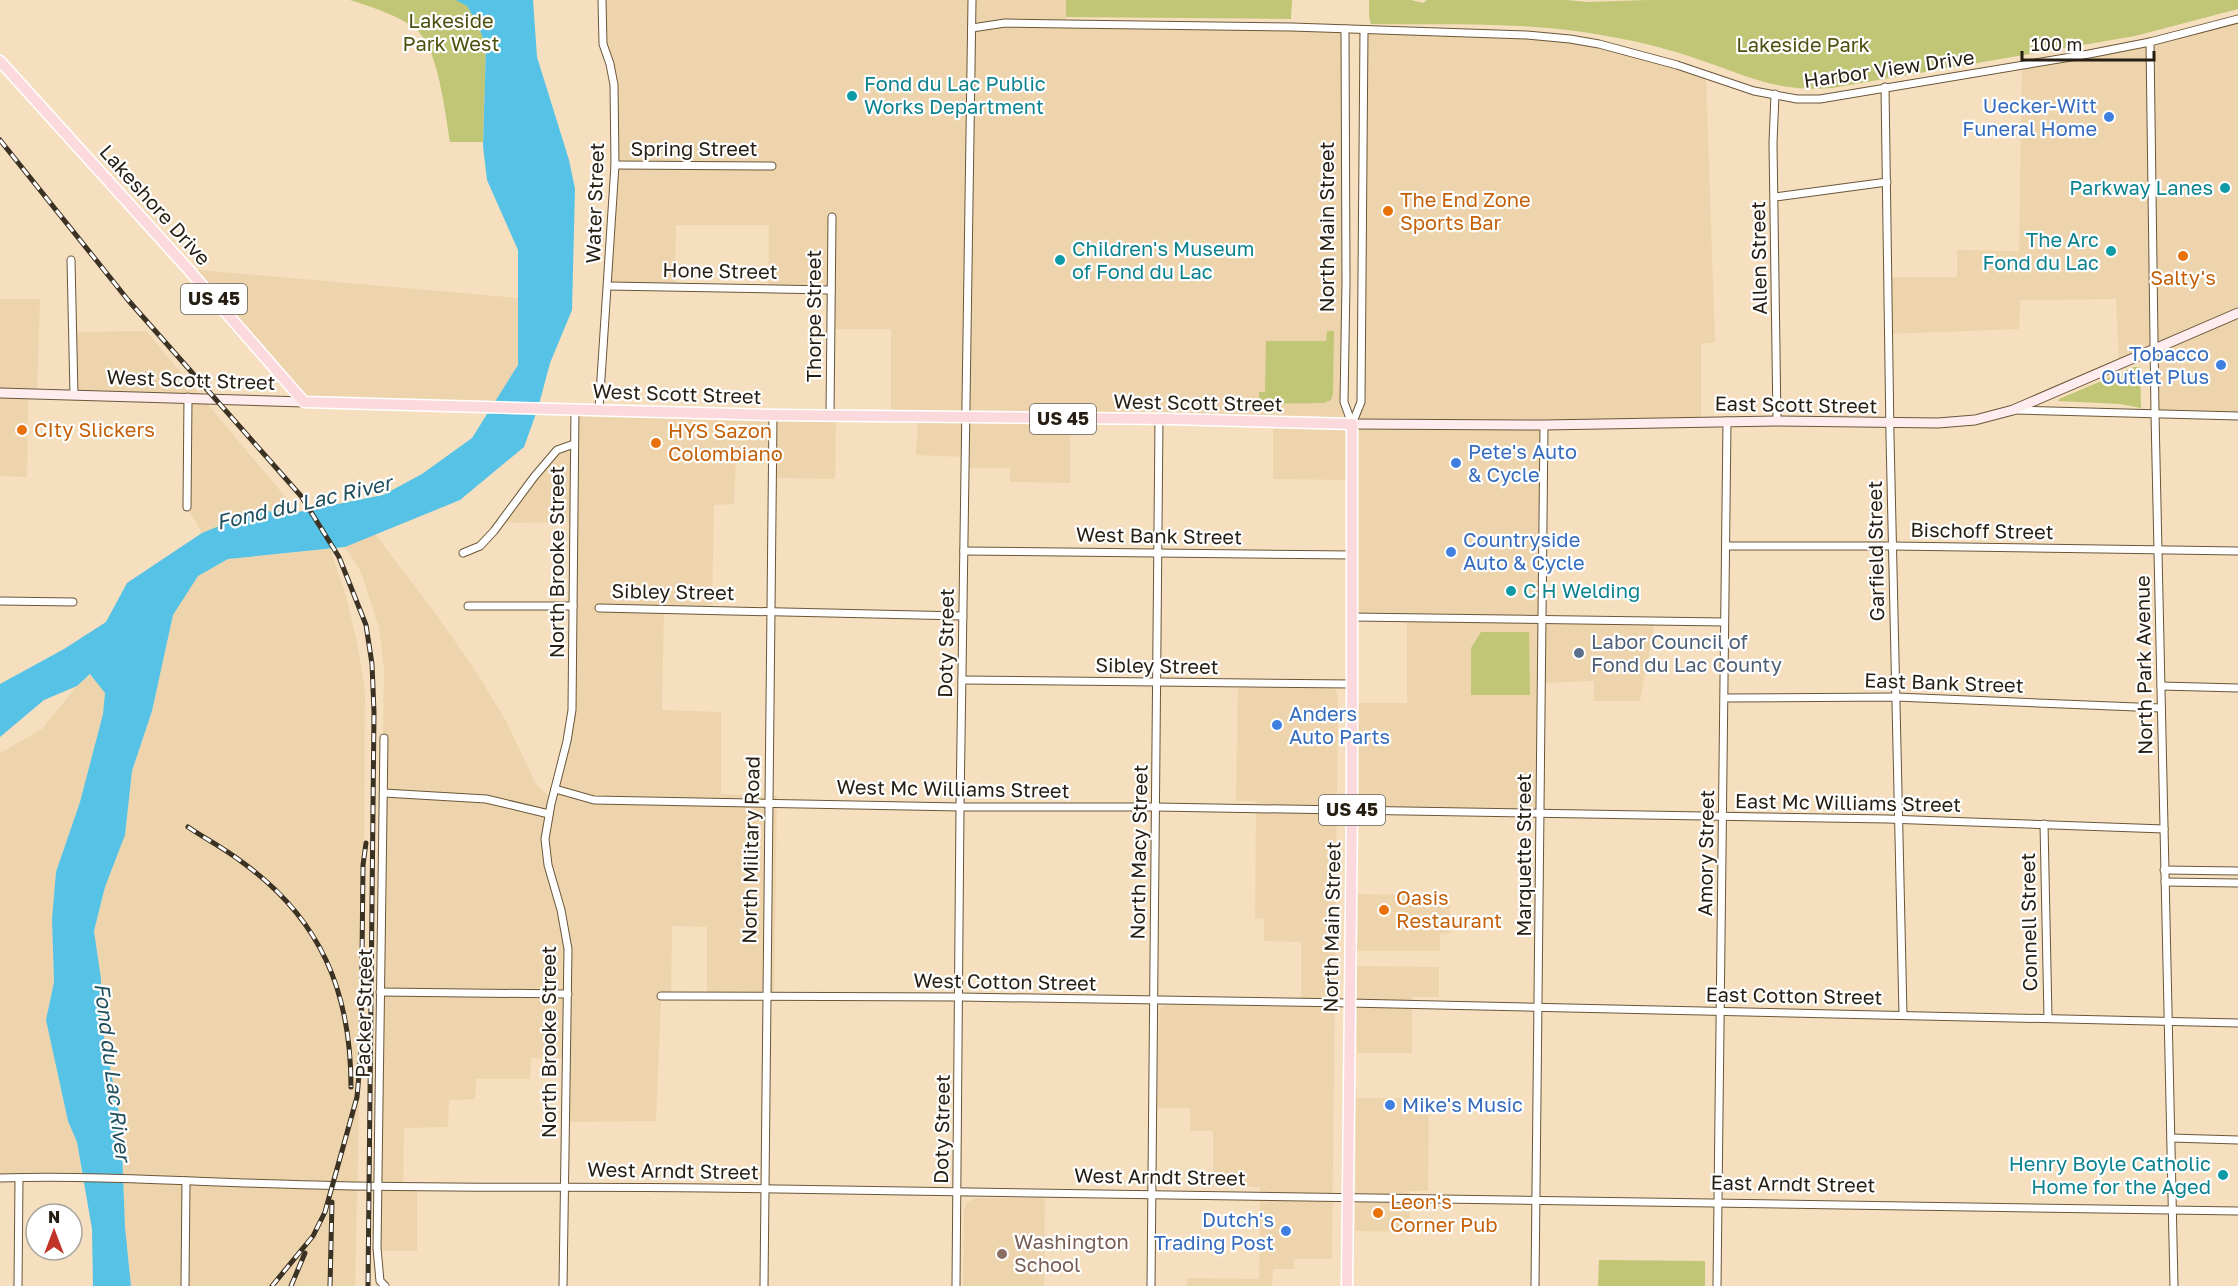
<svg xmlns="http://www.w3.org/2000/svg" width="2238" height="1286" viewBox="0 0 2238 1286" font-family="'Golos Text',sans-serif">
  <style>
    .built { fill: #eed4ac }
    .green { fill: #c0c675 }
    .water { fill: #55c2e6 }
    .lines { fill: none; stroke-linecap: round; stroke-linejoin: round }
    .street-casing { stroke: #6a573a; stroke-width: 9 }
    .secondary-casing { stroke: #6a573a; stroke-width: 11 }
    .primary-casing { stroke: #fff; stroke-width: 13 }
    .street { stroke: #fff; stroke-width: 7 }
    .secondary { stroke: #feecee; stroke-width: 9 }
    .primary { stroke: #fcd9dd; stroke-width: 10 }
    .rail-casing { stroke: #3c3224; stroke-width: 5 }
    .rail { stroke: #fff; stroke-width: 3; stroke-dasharray: 9; stroke-linecap: butt }
    .culture-dot { fill: #0f9aa8; stroke: #fff; stroke-width: 2 }
    .shop-dot { fill: #3f7fe0; stroke: #fff; stroke-width: 2 }
    .food-dot { fill: #e8710a; stroke: #fff; stroke-width: 2 }
    .service-dot { fill: #5c6f8a; stroke: #fff; stroke-width: 2 }
    .education-dot { fill: #8d6e63; stroke: #fff; stroke-width: 2 }
    .labels { text-anchor: middle; stroke-width: 4.5; stroke-linejoin: round; paint-order: stroke }
    .shield { fill: #fff; stroke: #676259; stroke-width: 1.5 }
    .shield-label { font-size: 18px; font-weight: bold; fill: #261e12 }
    .park-label { font-size: 20px; fill: #4e500e; stroke: #fff }
    .street-label { font-size: 20px; fill: #261e12; stroke: #fff }
    .culture-label { font-size: 20px; fill: #0d838f; stroke: #fff; text-anchor: start }
    .shop-label { font-size: 20px; fill: #366cbe; stroke: #fff; text-anchor: start }
    .food-label { font-size: 20px; fill: #c56008; stroke: #fff; text-anchor: start }
    .service-label { font-size: 20px; fill: #4e5e75; stroke: #fff; text-anchor: start }
    .education-label { font-size: 20px; fill: #785e54; stroke: #fff; text-anchor: start }
    .water-label { font-size: 21px; font-style: italic; fill: #214f5e; stroke: #fff }
  </style>
  <rect width="100%" height="100%" fill="#f5dfbe"/>
  <g class="built">
    <path d="M604,0H1066V24L1345,29L1346,282L1343,423L1360,424L1364,30L1570,39L1706,75L1715,342L1701,344V422L1544,425L1542,619L1655,621L1640,701H1594V681L1542,683L1540,815L1352,811L1351,703H1407V617H1352V480L1273,479V422L1070,419V483L1010,482V468H965V457L916,455L918,417H891V329H831V290L768,289L769,225H676L675,286H608L615,165Z"/>
    <path d="M2238,19V416L2155,414L2154,349L2119,364L2116,299L2020,300L2019,329L1889,334L1888,277H1957V250L2019,251L2022,66L2089,54Z"/>
    <path d="M188,269L518,298V365L494,407L304,402Z"/>
    <path d="M0,299H40L37,395H28L27,477L0,476Z"/>
    <path d="M146,331L298,512L256,511L202,533L187,507L188,397L74,395L73,332Z"/>
    <path d="M575,408L836,416L835,479L773,478L772,461L736,460L734,504L714,505L712,609H664L662,710L721,712V794L777,796L774,1001L707,1000V927L672,926L671,1000H661L656,1121L565,1122L566,1058H531L530,1079H476L475,1099L449,1100L448,1127L404,1128L403,1186H417V1251H381L377,1253L384,669L379,627L361,572L345,547L375,534L438,617L473,667L506,721L536,784L552,799L570,728L572,522L500,523L557,450L574,444Z"/>
    <path d="M330,549L346,596L358,647L365,691L364,893L355,1286H131L125,1227L121,1123L101,1022V979L94,931L105,887L125,835L132,771L152,711L173,615L198,576L228,559Z"/>
    <path d="M91,674L105,693L103,714L80,802L56,872L52,919L54,982L46,1020L68,1121L77,1142L82,1178H0V753L42,729L77,686Z"/>
    <path d="M1238,688H1330L1336,690L1338,695L1332,1259H1294V1269H1273L1272,1286H1187V1278L1259,1279L1260,1187L1213,1185V1131H1190V1108H1157L1159,1011L1162,1007L1169,1005L1301,1007V942L1264,941V919L1255,918L1256,801H1236Z"/>
    <path d="M1358,894L1450,896V934L1440,933V951H1357Z"/>
    <path d="M1357,966L1439,967V997H1412V1053H1357Z"/>
    <path d="M1356,1098H1429L1428,1191H1410V1232L1355,1231Z"/>
    <path d="M975,1198H1045L1044,1286H963L964,1211L966,1203Z"/>
  </g>
  <g class="green">
    <path d="M350,0H466L467,6L478,25L486,46L483,142H450C445,113 439,52 418,31C403,17 369,6 350,0Z"/>
    <path d="M1066,0H1292L1291,19L1066,17Z"/>
    <path d="M1369,0H1411L1423,3L1427,0H1567L1587,2L1648,0H2238V9L2135,36L1832,88C1781,92 1754,79 1709,63C1676,51 1642,42 1607,36C1530,21 1450,25 1371,24L1369,17Z"/>
    <path d="M1327,331H1334L1333,394L1331,400L1324,403L1259,404V392H1265L1266,341H1326Z"/>
    <path d="M2134,367H2140L2141,408L2120,404L2058,401L2059,399Z"/>
    <path d="M1481,632H1529L1530,695H1471V648Z"/>
    <path d="M1599,1260L1705,1261V1286H1598Z"/>
  </g>
  <path class="water" d="M456,0H533L537,57L569,160L575,189L572,310L550,363L538,408L524,447L460,500L345,547L228,559L198,576L173,615L152,711L132,771L125,835L105,887L94,931L101,979V1022L121,1123L125,1227L131,1286H93L92,1229L77,1142L68,1121L46,1020L54,982L52,919L56,872L80,802L103,714L105,693L90,674L77,686L44,700L0,737V684L64,649L106,622L127,583L202,533L256,511L298,512L383,495L422,474L472,438L518,365V250L487,180L483,146L486,46L478,25L467,6Z"/>
  <g class="lines">
    <defs>
      <g id="street">
        <path d="M972,28L1005,23L1066,24L1292,27L1527,35L1570,39L1599,44L1677,65L1754,91L1797,99H1820L2089,54L2150,42L2238,19"/>
        <path d="M1345,29L1346,282L1344,402L1352,424"/>
        <path d="M2150,42L2155,414L2174,1286"/>
        <path d="M1885,87L1890,436L1903,1015"/>
        <path d="M1775,94L1773,143L1777,421"/>
        <path d="M615,165L772,166"/>
        <path d="M1775,197L1887,182"/>
        <path d="M71,260L74,395"/>
        <path d="M608,286L831,290"/>
        <path d="M599,409L615,165L614,85L610,64L603,44L602,0"/>
        <path d="M2016,410L2238,416"/>
        <path d="M830,415L832,217"/>
        <path d="M1352,424L1361,402L1364,30"/>
        <path d="M187,507L188,397"/>
        <path d="M1726,546H1893L2238,551"/>
        <path d="M964,551L1353,555"/>
        <path d="M463,553L480,546L494,531L534,477L557,450L574,444"/>
        <path d="M0,601L73,602"/>
        <path d="M468,606H573"/>
        <path d="M599,608L963,616"/>
        <path d="M1352,617L1724,622"/>
        <path d="M962,680L1352,684"/>
        <path d="M2161,686L2238,688"/>
        <path d="M1725,698L1896,697L2161,708"/>
        <path d="M384,738L377,1248L380,1281L385,1286"/>
        <path d="M555,789L594,800L960,807H1156L1887,819L2164,829"/>
        <path d="M384,793L486,799L549,814"/>
        <path d="M2044,824L2048,1018"/>
        <path d="M2164,870L2238,871"/>
        <path d="M2165,882L2238,883"/>
        <path d="M380,992L568,994"/>
        <path d="M661,996L960,997L1349,1003L2238,1023"/>
        <path d="M2171,1138L2238,1140"/>
        <path d="M0,1178C105,1175 210,1183 315,1185C446,1189 577,1186 708,1188C1218,1193 1728,1199 2238,1211"/>
        <path d="M18,1286L19,1178"/>
        <path d="M185,1286L186,1181"/>
        <path d="M563,1286L568,949L561,910L548,865L545,839L551,804L567,741L572,710L575,408"/>
        <path d="M764,1286L773,415"/>
        <path d="M956,1286L960,807L972,0"/>
        <path d="M1151,1286L1159,419"/>
        <path d="M1535,1286L1544,425"/>
        <path d="M1717,1286L1727,421"/>
      </g>
      <g id="secondary">
        <path d="M0,393L304,402"/>
        <path d="M1352,424L1544,425L1777,421L1938,423L1975,420L2013,410L2238,313"/>
      </g>
      <path id="primary" d="M0,61L188,269L304,402L773,415L1169,419L1352,424V811L1347,1286"/>
    </defs>
    <use href="#street" class="street-casing"/>
    <use href="#secondary" class="secondary-casing"/>
    <use href="#primary" class="primary-casing"/>
    <use href="#street" class="street"/>
    <use href="#secondary" class="secondary"/>
    <use href="#primary" class="primary"/>
    <defs>
      <g id="rail">
        <path d="M0,140L128,300L301,496L339,557L366,625L372,664L374,712L368,1286"/>
        <path d="M188,827C206,839 225,849 242,862C321,919 351,992 351,1087"/>
        <path d="M272,1286L313,1236L325,1212L357,1097L361,1052L363,865L366,843"/>
        <path d="M291,1286L305,1253"/>
        <path d="M330,1286L332,1202"/>
      </g>
    </defs>
    <use href="#rail" class="rail-casing"/>
    <use href="#rail" class="rail"/>
  </g>
  <g class="culture-dot">
    <circle cx="852" cy="96" r="6"/>
    <circle cx="2225" cy="188" r="6"/>
    <circle cx="2111" cy="251" r="6"/>
    <circle cx="1060" cy="260" r="6"/>
    <circle cx="1511" cy="591" r="6"/>
    <circle cx="2223" cy="1175" r="6"/>
  </g>
  <g class="shop-dot">
    <circle cx="2109" cy="117" r="6"/>
    <circle cx="2221" cy="365" r="6"/>
    <circle cx="1456" cy="463" r="6"/>
    <circle cx="1451" cy="552" r="6"/>
    <circle cx="1277" cy="725" r="6"/>
    <circle cx="1390" cy="1105" r="6"/>
    <circle cx="1286" cy="1231" r="6"/>
  </g>
  <g class="food-dot">
    <circle cx="1388" cy="211" r="6"/>
    <circle cx="2183" cy="256" r="6"/>
    <circle cx="22" cy="430" r="6"/>
    <circle cx="656" cy="443" r="6"/>
    <circle cx="1384" cy="910" r="6"/>
    <circle cx="1378" cy="1213" r="6"/>
  </g>
  <circle class="service-dot" cx="1579" cy="653" r="6"/>
  <circle class="education-dot" cx="1002" cy="1254" r="6"/>
  <g class="labels">
    <g class="shield">
      <rect x="181" y="284" width="66" height="30" rx="4.5"/>
      <rect x="1030" y="404" width="66" height="30" rx="4.5"/>
      <rect x="1319" y="795" width="66" height="30" rx="4.5"/>
    </g>
    <g class="shield-label">
      <text x="214" y="305">US 45</text>
      <text x="1063" y="425">US 45</text>
      <text x="1352" y="816">US 45</text>
    </g>
    <g class="park-label">
      <text x="451" y="28">Lakeside<tspan x="451" dy="23">Park West</tspan></text>
      <text x="1803" y="52">Lakeside Park</text>
    </g>
    <g class="street-label">
      <text transform="translate(1889 69) rotate(-8)" y="7">Harbor View Drive</text>
      <text x="694" y="156">Spring Street</text>
      <text transform="translate(595 203) rotate(-88)" y="7">Water Street</text>
      <text transform="translate(155 205) rotate(48)" y="7">Lakeshore Drive</text>
      <text transform="translate(1327 227) rotate(-90)" y="7">North Main Street</text>
      <text transform="translate(1759 258) rotate(-91)" y="7">Allen Street</text>
      <text transform="translate(720 271) rotate(1)" y="7">Hone Street</text>
      <text transform="translate(814 316) rotate(-90)" y="7">Thorpe Street</text>
      <text transform="translate(191 380) rotate(2)" y="7">West Scott Street</text>
      <text transform="translate(677 394) rotate(2)" y="7">West Scott Street</text>
      <text transform="translate(1198 403) rotate(1)" y="7">West Scott Street</text>
      <text transform="translate(1796 405) rotate(1)" y="7">East Scott Street</text>
      <text transform="translate(1982 531) rotate(1)" y="7">Bischoff Street</text>
      <text transform="translate(1159 536) rotate(1)" y="7">West Bank Street</text>
      <text transform="translate(1876 551) rotate(-91)" y="7">Garfield Street</text>
      <text transform="translate(557 562) rotate(-90)" y="7">North Brooke Street</text>
      <text transform="translate(673 592) rotate(1)" y="7">Sibley Street</text>
      <text transform="translate(946 643) rotate(-89)" y="7">Doty Street</text>
      <text transform="translate(2144 665) rotate(-91)" y="7">North Park Avenue</text>
      <text transform="translate(1157 666) rotate(1)" y="7">Sibley Street</text>
      <text transform="translate(1944 683) rotate(2)" y="7">East Bank Street</text>
      <text transform="translate(953 789) rotate(1)" y="7">West Mc Williams Street</text>
      <text transform="translate(1848 803) rotate(1)" y="7">East Mc Williams Street</text>
      <text transform="translate(751 850) rotate(-89)" y="7">North Military Road</text>
      <text transform="translate(1139 852) rotate(-89)" y="7">North Macy Street</text>
      <text transform="translate(1706 853) rotate(-89)" y="7">Amory Street</text>
      <text transform="translate(1524 855) rotate(-90)" y="7">Marquette Street</text>
      <text transform="translate(2029 922) rotate(-91)" y="7">Connell Street</text>
      <text transform="translate(1332 927) rotate(-89)" y="7">North Main Street</text>
      <text transform="translate(1005 982) rotate(1)" y="7">West Cotton Street</text>
      <text transform="translate(1794 996) rotate(1)" y="7">East Cotton Street</text>
      <text transform="translate(364 1013) rotate(-89)" y="7">Packer Street</text>
      <text transform="translate(549 1042) rotate(-90)" y="7">North Brooke Street</text>
      <text transform="translate(942 1129) rotate(-89)" y="7">Doty Street</text>
      <text transform="translate(673 1171) rotate(1)" y="7">West Arndt Street</text>
      <text transform="translate(1160 1177) rotate(1)" y="7">West Arndt Street</text>
      <text transform="translate(1793 1184) rotate(1)" y="7">East Arndt Street</text>
    </g>
    <g class="culture-label">
      <text x="864" y="91">Fond du Lac Public<tspan x="864" dy="23">Works Department</tspan></text>
      <text x="2213" y="195" text-anchor="end">Parkway Lanes</text>
      <text x="2099" y="247" text-anchor="end">The Arc<tspan x="2099" dy="23">Fond du Lac</tspan></text>
      <text x="1072" y="256">Children's Museum<tspan x="1072" dy="23">of Fond du Lac</tspan></text>
      <text x="1523" y="598">C H Welding</text>
      <text x="2211" y="1171" text-anchor="end">Henry Boyle Catholic<tspan x="2211" dy="23">Home for the Aged</tspan></text>
    </g>
    <g class="shop-label">
      <text x="2097" y="113" text-anchor="end">Uecker-Witt<tspan x="2097" dy="23">Funeral Home</tspan></text>
      <text x="2209" y="361" text-anchor="end">Tobacco<tspan x="2209" dy="23">Outlet Plus</tspan></text>
      <text x="1468" y="459">Pete's Auto<tspan x="1468" dy="23">&amp; Cycle</tspan></text>
      <text x="1463" y="547">Countryside<tspan x="1463" dy="23">Auto &amp; Cycle</tspan></text>
      <text x="1289" y="721">Anders<tspan x="1289" dy="23">Auto Parts</tspan></text>
      <text x="1402" y="1112">Mike's Music</text>
      <text x="1274" y="1227" text-anchor="end">Dutch's<tspan x="1274" dy="23">Trading Post</tspan></text>
    </g>
    <g class="food-label">
      <text x="1400" y="207">The End Zone<tspan x="1400" dy="23">Sports Bar</tspan></text>
      <text x="2183" y="285" text-anchor="middle">Salty's</text>
      <text x="34" y="437">CIty Slickers</text>
      <text x="668" y="438">HYS Sazon<tspan x="668" dy="23">Colombiano</tspan></text>
      <text x="1396" y="905">Oasis<tspan x="1396" dy="23">Restaurant</tspan></text>
      <text x="1390" y="1209">Leon's<tspan x="1390" dy="23">Corner Pub</tspan></text>
    </g>
    <g class="service-label">
      <text x="1591" y="649">Labor Council of<tspan x="1591" dy="23">Fond du Lac County</tspan></text>
    </g>
    <g class="education-label">
      <text x="1014" y="1249">Washington<tspan x="1014" dy="23">School</tspan></text>
    </g>
    <g class="water-label">
      <text transform="translate(304 503) rotate(-13)" y="7">Fond du Lac River</text>
      <text transform="translate(112 1072) rotate(83)" y="7">Fond du Lac River</text>
    </g>
  </g>
  <g transform="translate(54 1232)"><circle r="28" fill="#ffffff" stroke="#a8a5a0" stroke-width="1.5"/>
  <path d="M0-4.5L10 22L0 15L-10 22Z" fill="#c2342a"/>
  <text y="-9" font-size="16" font-weight="bold" text-anchor="middle" fill="#261e12">N</text>
  </g>
  <path d="M2022 51v9h132v-9" fill="none" stroke="#261e12" stroke-width="3"/>
  <text x="2031" y="51" font-size="18" fill="#261e12" stroke="#ffffff" stroke-width="4.5" paint-order="stroke">100 m</text>
</svg>
